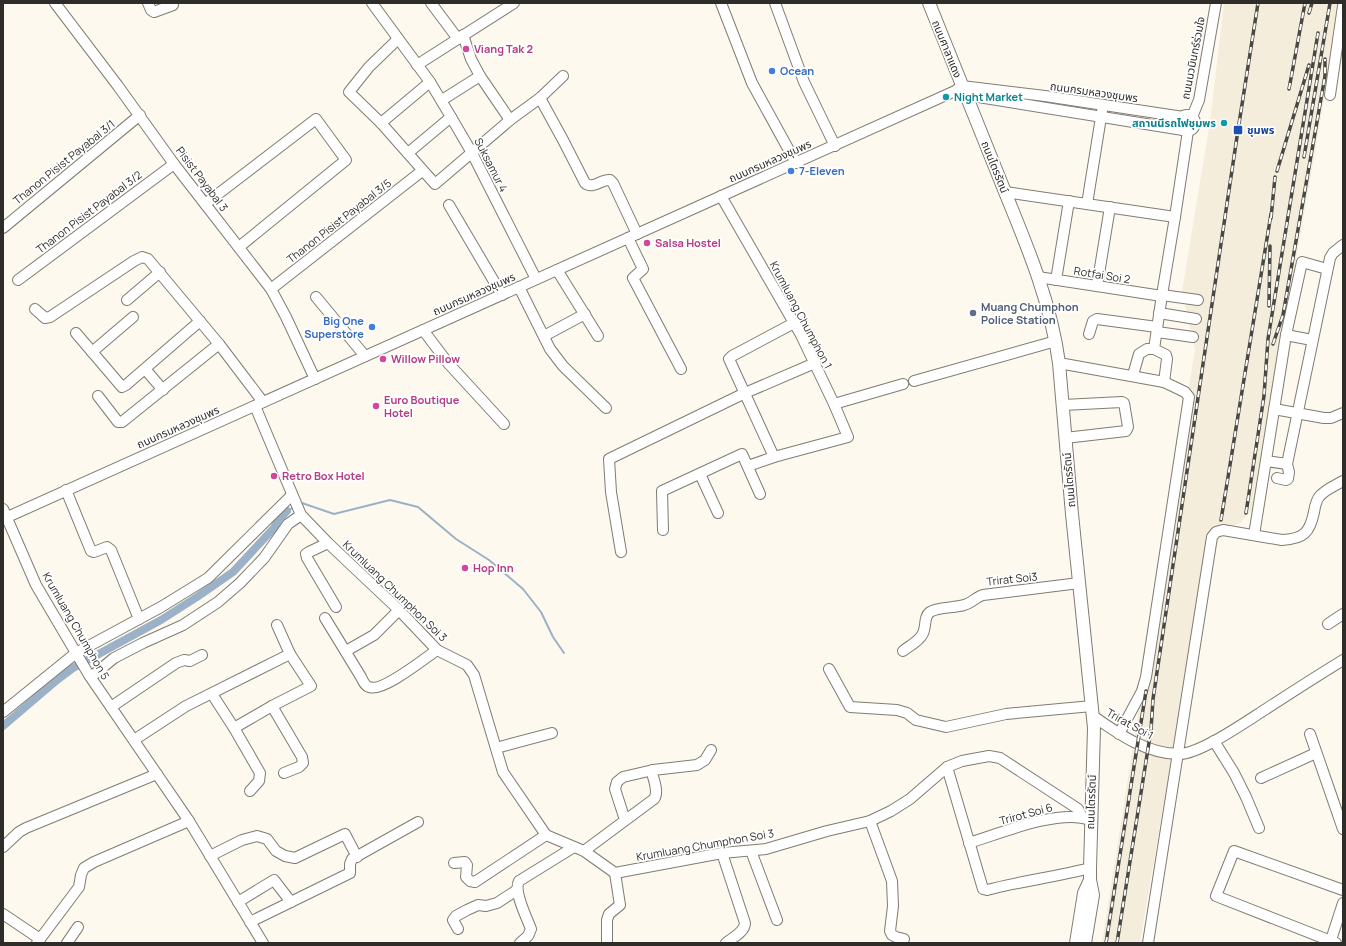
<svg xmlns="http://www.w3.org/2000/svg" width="1346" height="946" viewBox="0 0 1346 946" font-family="Manrope,'Noto Sans Thai',sans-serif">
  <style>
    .built { fill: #f4eddc }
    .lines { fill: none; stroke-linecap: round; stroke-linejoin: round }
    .stream { stroke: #9bb1c7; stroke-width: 2 }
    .canal { stroke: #9bb1c7; stroke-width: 8 }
    .minor-casing { stroke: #807c73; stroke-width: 12 }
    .major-casing { stroke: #807c73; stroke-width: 14 }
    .minor { stroke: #fff; stroke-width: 10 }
    .major { stroke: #fff; stroke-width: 12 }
    .rail-casing { stroke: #494843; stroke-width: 3.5 }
    .rail { stroke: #fff; stroke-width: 2; stroke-dasharray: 6; stroke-linecap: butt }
    .hotel-dot { fill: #d1479c; stroke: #fff; stroke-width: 1.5 }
    .shop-dot { fill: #3f7fe0; stroke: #fff; stroke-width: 1.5 }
    .culture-dot { fill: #0f9aa8; stroke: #fff; stroke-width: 1.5 }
    .transit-dot { fill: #1a4fb4; stroke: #fff; stroke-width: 1.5 }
    .service-dot { fill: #5c6f8a; stroke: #fff; stroke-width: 1.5 }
    .labels { text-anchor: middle; stroke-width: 3.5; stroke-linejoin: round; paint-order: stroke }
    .hotel-label { font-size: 11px; font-weight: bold; fill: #b23c85; stroke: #fff; text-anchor: start }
    .street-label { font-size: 11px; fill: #2e2d29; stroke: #fff }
    .shop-label { font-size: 11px; font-weight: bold; fill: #366cbe; stroke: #fff; text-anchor: start }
    .culture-label { font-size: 11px; font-weight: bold; fill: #0d838f; stroke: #fff; text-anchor: start }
    .transit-label { font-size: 11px; font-weight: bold; fill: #164399; stroke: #fff; text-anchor: start }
    .service-label { font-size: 11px; font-weight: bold; fill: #4e5e75; stroke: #fff; text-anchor: start }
  </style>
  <rect width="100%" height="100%" fill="#fef9ef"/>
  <path class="built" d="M1224,3H1341L1252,511L1240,523L1209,536L1140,943H1102L1136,727L1162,549L1195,350L1182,291L1210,122Z"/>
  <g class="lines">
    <g class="stream">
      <path d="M300,504L302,503L334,514L390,500L418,507L456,539L489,560L523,589L541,612L553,637L564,653"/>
      <path d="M287,511L294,507"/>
    </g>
    <path class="canal" d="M3,726L57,680L73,668L161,620L197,597L233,572L274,528L279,519L287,511"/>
    <defs>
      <g id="minor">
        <path d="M55,3L118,86L174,164L271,289L286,317L315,379"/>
        <path d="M148,3L151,10L154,12L173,5"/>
        <path d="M372,3L430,82L451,117L472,153L536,279"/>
        <path d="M431,3L458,39"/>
        <path d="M721,3L752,83L796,163"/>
        <path d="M775,3L804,82L835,146"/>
        <path d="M463,35L471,59L480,76L510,120"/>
        <path d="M398,39L369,67L349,92L381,123L435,184L510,120L540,98L563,76"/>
        <path d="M417,65L514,3"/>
        <path d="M960,93L966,95L1183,130"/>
        <path d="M1330,95L1343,6"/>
        <path d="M540,98L563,140L585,183C593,190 601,179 610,180L613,183L637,234"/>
        <path d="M442,100L480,76"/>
        <circle cx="1187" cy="123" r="8"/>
        <path d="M1192,117L1199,100L1216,3"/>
        <path d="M381,123L430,82"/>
        <path d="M408,153L451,117"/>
        <path d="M1005,192L1175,217"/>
        <path d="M721,196L801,335L834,404L903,384"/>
        <path d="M205,204L316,119L346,160L239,247"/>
        <path d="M1087,204L1102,111"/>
        <path d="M449,205L502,295"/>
        <path d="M3,228L140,115"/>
        <path d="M628,238L643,269L633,278L681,369"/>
        <path d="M557,270L598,336"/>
        <path d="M1038,277L1162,296"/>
        <path d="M18,280L174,164"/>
        <path d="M1056,280L1069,201"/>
        <path d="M1097,286L1110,207"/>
        <path d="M519,287L550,349L563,366L606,408"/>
        <path d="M271,289L422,171"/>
        <path d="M1162,295L1198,300"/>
        <path d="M316,297L365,356"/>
        <path d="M127,300L160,272"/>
        <path d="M35,309L45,318L50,317L134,261L142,257L148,259L219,344L263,402"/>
        <path d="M1159,313L1196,319"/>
        <path d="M423,330L448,363L504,424"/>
        <path d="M1157,332L1193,337"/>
        <path d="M76,333L122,387L126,385L200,321"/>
        <path d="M1089,334L1093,321L1097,319L1157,327"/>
        <path d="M1286,335L1312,340"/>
        <path d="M544,336L585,314"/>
        <path d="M92,352L133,317"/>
        <path d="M1059,363L1164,382"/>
        <path d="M145,369L163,390"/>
        <path d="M1133,375L1139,354L1147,349H1154"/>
        <path d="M914,381L1056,341"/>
        <path d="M98,396L118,422H122L219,344"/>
        <path d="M1063,405L1122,402L1124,403L1128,427L1126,431L1065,438"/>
        <path d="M255,406L301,515L328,543L399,610L437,650L467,665L474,675L503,772L546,835L584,851L615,873L722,853L766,849L827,831L870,821L891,811L910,799L947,767L962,761L989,756L1000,758L1072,805L1078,809L1082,817"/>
        <path d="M1274,409L1324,418H1331L1343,413"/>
        <path d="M774,457L729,359L732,356L794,323"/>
        <path d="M1266,461L1287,464L1330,258L1333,253L1343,245"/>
        <path d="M748,466L774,457L848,437L834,404"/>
        <path d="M700,474L718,513"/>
        <path d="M1277,478L1286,480L1288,479L1289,472L1287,464"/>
        <path d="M66,490L91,551L94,552L107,547L111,550L139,619"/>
        <path d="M3,509L36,585L89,675L189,821L263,943"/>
        <path d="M3,519L955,91L962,86L1045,96L1183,117"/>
        <path d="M663,530L662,491L742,454L760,494"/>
        <path d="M1254,535L1286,335L1302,262L1327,269"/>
        <path d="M328,543L309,552L306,554L307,558L336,607"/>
        <path d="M621,552L611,492L609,459L745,393L815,363"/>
        <path d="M325,618L361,677C363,681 365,686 369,687C382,693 425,658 437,650"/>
        <path d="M1328,624L1343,614"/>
        <path d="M346,651L374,635L399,610"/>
        <path d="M903,651C909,646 918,642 922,635C927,628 923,617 930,612C937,607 955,608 964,605C972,603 976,597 983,595L1079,583"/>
        <path d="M829,669L850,707L897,710L907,713L916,720L946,727L1006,714L1092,706"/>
        <path d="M91,677L114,658L143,643L183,625L218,602L240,583L264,558L288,524L301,515"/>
        <path d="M212,694L234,728L260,773L259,781L250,791"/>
        <path d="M272,706L302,757L303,763L299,767L284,773"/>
        <path d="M111,707L176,663L184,660L190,661L202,655"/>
        <path d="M3,712L76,653L161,607L208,578L292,495"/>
        <path d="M1093,716C1119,734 1145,753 1178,754C1199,755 1247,721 1266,709C1292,692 1317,676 1343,660"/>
        <path d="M234,728L272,706L311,686L290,654L277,625"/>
        <path d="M1119,734L1142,691L1146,677L1189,397L1185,392L1164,382L1167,359L1166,355L1154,349L1162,295L1175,217L1188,131"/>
        <path d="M1310,734L1343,829"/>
        <path d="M134,740L186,706L290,654"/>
        <path d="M1214,741L1234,773L1246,797L1259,828"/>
        <path d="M496,748L552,733"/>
        <path d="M947,767L983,889L987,890C1021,881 1056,877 1090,868"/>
        <path d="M1261,778L1316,753"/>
        <path d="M625,820L615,789L617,782L623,777L653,770"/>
        <path d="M870,821L892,881L893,906L890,931L892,935L896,937L904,939"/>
        <path d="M969,843C1001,833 1056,810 1087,819"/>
        <path d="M3,847L19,832L26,828L157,774"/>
        <path d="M584,851L654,799C659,792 654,781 652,773L653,770L697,765L705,760L711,750"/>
        <path d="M751,851L777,920"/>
        <path d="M722,853L745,923C745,932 732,938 726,943"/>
        <path d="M210,856L242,840L257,836L267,839L276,851L285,856L295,858L345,834L357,857"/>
        <path d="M454,863L465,862L467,865L466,877L470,881L475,882L546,835"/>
        <path d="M238,902L274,880L291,902"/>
        <path d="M3,914L40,939"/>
        <path d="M250,922L350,873V864L352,859L418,822"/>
        <path d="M458,929L453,920L456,916L467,910L478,905L486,906L497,903L517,890"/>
        <path d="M37,943L79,887L81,875L84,868L94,862L189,821"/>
        <path d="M67,943L78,927"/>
        <path d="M520,943L528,936L531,929C527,918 513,891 519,881L574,847"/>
        <path d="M607,943V920L609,914L620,905L615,873"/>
        <path d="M1148,943L1212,537L1216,532L1223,530L1282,540C1304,539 1310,532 1314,512C1315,506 1316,501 1319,497C1324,490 1336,485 1343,481"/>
        <path d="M1330,943L1343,903"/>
        <path d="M1336,943L1216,896L1234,851L1343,890"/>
      </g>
      <g id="major">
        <path d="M929,3C954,66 980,129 1005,192C1028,248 1051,303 1059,363L1072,514L1094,728L1090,868V880L1093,895L1085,943"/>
        <path d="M1076,943L1084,893L1090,880"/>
      </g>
    </defs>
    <use href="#minor" class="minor-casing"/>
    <use href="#major" class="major-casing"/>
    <use href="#minor" class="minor"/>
    <use href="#major" class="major"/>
    <defs>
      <g id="rail">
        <path d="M1309,13L1312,3"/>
        <path d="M1289,89L1305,3"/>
        <path d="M1304,157L1330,3"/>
        <path d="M1277,171L1309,65"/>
        <path d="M1271,218L1275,177"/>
        <path d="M1269,306L1270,246"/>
        <path d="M1273,344L1283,315L1325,76V59"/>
        <path d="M1246,513L1264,396L1268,339L1318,33"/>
        <path d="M1221,520L1271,214"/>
        <path d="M1106,943L1146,691"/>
        <path d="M1117,943L1151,730L1153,699L1238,130L1258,3"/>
      </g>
    </defs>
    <use href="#rail" class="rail-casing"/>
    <use href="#rail" class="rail"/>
  </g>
  <g class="hotel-dot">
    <circle cx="466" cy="49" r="4"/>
    <circle cx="647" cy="243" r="4"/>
    <circle cx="383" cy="359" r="4"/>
    <circle cx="376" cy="406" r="4"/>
    <circle cx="274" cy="476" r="4"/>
    <circle cx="465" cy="568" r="4"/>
  </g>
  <g class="shop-dot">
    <circle cx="772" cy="71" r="4"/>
    <circle cx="791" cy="171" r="4"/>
    <circle cx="372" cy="327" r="4"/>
  </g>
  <g class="culture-dot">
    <circle cx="946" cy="97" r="4"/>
    <circle cx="1224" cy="123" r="4"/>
  </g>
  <rect class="transit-dot" x="1233" y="125" width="10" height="10" rx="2"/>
  <circle class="service-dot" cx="973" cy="313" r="4"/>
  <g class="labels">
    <g class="hotel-label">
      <text x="474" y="53">Viang Tak 2</text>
      <text x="655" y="247">Salsa Hostel</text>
      <text x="391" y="363">Willow Pillow</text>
      <text x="384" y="404">Euro Boutique<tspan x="384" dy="13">Hotel</tspan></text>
      <text x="282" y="480">Retro Box Hotel</text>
      <text x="473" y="572">Hop Inn</text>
    </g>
    <g class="street-label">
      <text transform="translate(947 49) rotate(68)" y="4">ถนนศาลาแดง</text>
      <text transform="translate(1193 58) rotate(-79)" y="4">ถนนนวมินทร์ร่วมใจ</text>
      <text transform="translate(1094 92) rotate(8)" y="4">ถนนกรมหลวงชุมพร</text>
      <text transform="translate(770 161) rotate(-24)" y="4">ถนนกรมหลวงชุมพร</text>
      <text transform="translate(64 162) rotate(-39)" y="4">Thanon Pisist Payabal 3/1</text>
      <text transform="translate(491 165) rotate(63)" y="4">Suksamur 4</text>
      <text transform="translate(995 167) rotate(68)" y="4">ถนนไตรรัตน์</text>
      <text transform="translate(202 179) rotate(53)" y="4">Pisist Payabal 3</text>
      <text transform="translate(89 212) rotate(-37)" y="4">Thanon Pisist Payabal 3/2</text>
      <text transform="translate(339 221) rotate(-38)" y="4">Thanon Pisist Payabal 3/5</text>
      <text transform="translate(1102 275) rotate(9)" y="4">Rotfai Soi 2</text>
      <text transform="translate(474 294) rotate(-24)" y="4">ถนนกรมหลวงชุมพร</text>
      <text transform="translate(801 315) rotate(62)" y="4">Krumluang Chumphon 1</text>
      <text transform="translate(178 427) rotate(-24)" y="4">ถนนกรมหลวงชุมพร</text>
      <text transform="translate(1069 480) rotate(-95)" y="4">ถนนไตรรัตน์</text>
      <text transform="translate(1012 579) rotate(-6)" y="4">Trirat Soi3</text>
      <text transform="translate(395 591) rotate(44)" y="4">Krumluang Chumphon Soi 3</text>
      <text transform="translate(76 626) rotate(60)" y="4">Krumluang Chumphon 5</text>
      <text transform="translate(1130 724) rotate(29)" y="4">Trirat Soi 1</text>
      <text transform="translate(1091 802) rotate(-88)" y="4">ถนนไตรรัตน์</text>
      <text transform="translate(1026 814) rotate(-15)" y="4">Trirot Soi 6</text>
      <text transform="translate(705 845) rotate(-10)" y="4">Krumluang Chumphon Soi 3</text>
    </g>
    <g class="shop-label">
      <text x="780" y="75">Ocean</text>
      <text x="799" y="175">7-Eleven</text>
      <text x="364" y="325" text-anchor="end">Big One<tspan x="364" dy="13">Superstore</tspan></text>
    </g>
    <g class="culture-label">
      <text x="954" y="101">Night Market</text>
      <text x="1216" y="127" text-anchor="end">สถานนีรถไฟชุมพร</text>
    </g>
    <g class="transit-label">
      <text x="1247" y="134">ชุมพร</text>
    </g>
    <g class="service-label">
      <text x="981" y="311">Muang Chumphon<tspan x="981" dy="13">Police Station</tspan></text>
    </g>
  </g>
  <rect width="1346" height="946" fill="none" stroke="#2e2d29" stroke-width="8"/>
</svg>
